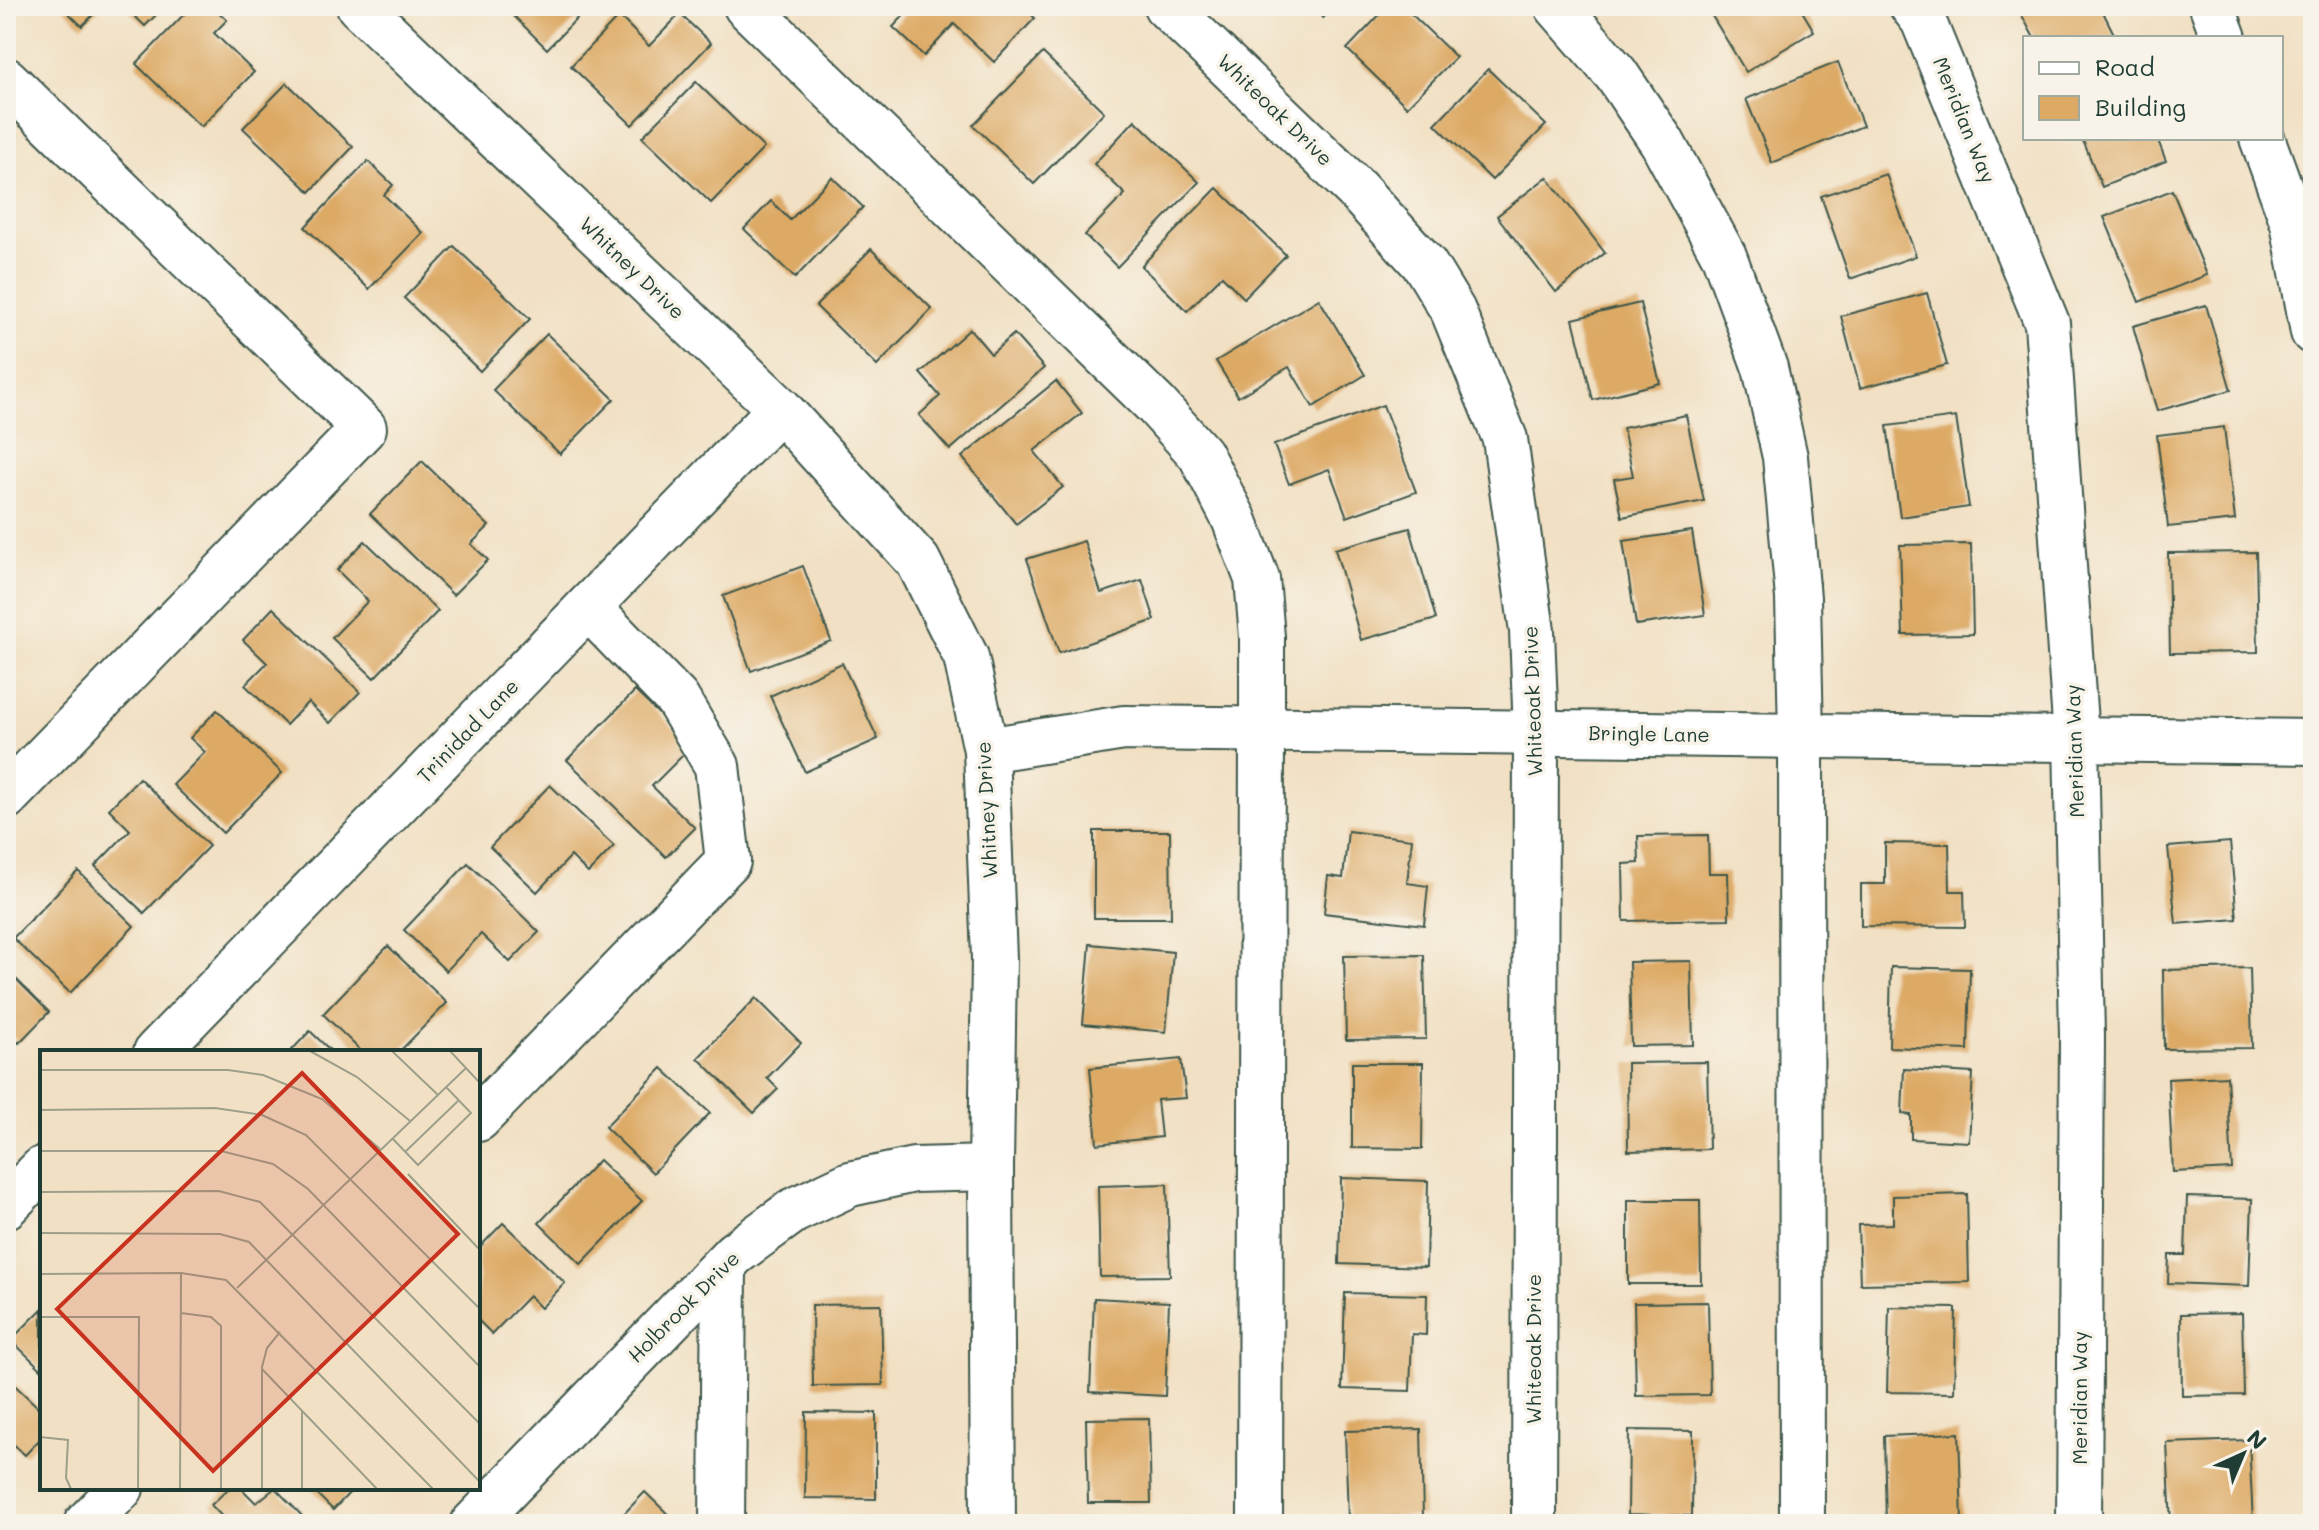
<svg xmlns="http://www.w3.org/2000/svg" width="2319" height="1530" viewBox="0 0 2319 1530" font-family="Mali,sans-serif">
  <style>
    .building { fill: #da6 }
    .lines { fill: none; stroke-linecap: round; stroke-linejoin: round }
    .minor-casing { stroke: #3e5549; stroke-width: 48 }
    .minor { stroke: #fff; stroke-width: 44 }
    .labels { text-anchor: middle; stroke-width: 7; stroke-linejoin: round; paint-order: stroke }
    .street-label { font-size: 20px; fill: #1f3d34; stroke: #f7f3e8 }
    .inset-road { fill: none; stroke: #9d9f8a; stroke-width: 2 }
    .view { fill: #c8321e; fill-opacity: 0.15; stroke: #c8321e; stroke-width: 4 }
    .inset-edge { fill: none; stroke: #1f3d34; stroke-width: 4 }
  </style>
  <rect width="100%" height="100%" fill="#f7f3e8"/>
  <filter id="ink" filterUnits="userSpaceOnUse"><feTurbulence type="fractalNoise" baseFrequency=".0125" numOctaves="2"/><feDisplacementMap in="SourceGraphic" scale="16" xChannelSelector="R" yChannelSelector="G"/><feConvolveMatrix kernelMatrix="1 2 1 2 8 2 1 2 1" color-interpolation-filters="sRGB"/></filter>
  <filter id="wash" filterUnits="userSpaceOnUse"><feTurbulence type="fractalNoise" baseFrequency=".006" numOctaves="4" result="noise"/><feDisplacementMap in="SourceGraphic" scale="32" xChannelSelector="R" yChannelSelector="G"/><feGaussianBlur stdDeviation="1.8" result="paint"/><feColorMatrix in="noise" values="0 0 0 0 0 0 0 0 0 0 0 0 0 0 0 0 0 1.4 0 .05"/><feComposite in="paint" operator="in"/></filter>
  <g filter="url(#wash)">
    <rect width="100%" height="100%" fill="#f1e0c3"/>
    <g id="blocks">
      <g class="building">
        <path d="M61,6H102L82,26Z"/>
        <path d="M124,6H165L145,26Z"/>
        <path d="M192,6H212L227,20L214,33L254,72L201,127L136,64Z"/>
        <path d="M504,6H589L547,49Z"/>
        <path d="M913,6H1022L1035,18L994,62L954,24L924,56L893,27Z"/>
        <path d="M1311,6H1335L1323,18Z"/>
        <path d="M1388,6H1403L1456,57L1407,107L1347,49Z"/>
        <path d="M1706,6H1799L1814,31L1746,72Z"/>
        <path d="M2017,6H2100L2116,38H2034Z"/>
        <path d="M680,14L711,43L632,125L571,66L619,16L649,46Z"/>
        <path d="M1043,53L1104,112L1034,184L973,125Z"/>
        <path d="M1838,62L1863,126L1772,163L1746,99Z"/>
        <path d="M1488,69L1546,125L1492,180L1435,124Z"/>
        <path d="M696,82L764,148L711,203L642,137Z"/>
        <path d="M287,83L353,147L310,192L243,128Z"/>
        <path d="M1135,120L1199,182L1117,267L1085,235L1125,194L1094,164Z"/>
        <path d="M2082,138H2157L2166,161L2102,187Z"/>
        <path d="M368,161L393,185L384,195L423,233L369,289L305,227Z"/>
        <path d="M1886,174L1916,256L1850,279L1821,196Z"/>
        <path d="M832,177L863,207L795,278L744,229L771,201L790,220Z"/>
        <path d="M1547,177L1605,253L1556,292L1497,216Z"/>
        <path d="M1217,188L1286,255L1244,298L1222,276L1187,311L1141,266Z"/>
        <path d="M2172,190L2207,275L2139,302L2104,217Z"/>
        <path d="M454,246L530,319L480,371L404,298Z"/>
        <path d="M871,249L932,309L877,366L816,306Z"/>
        <path d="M1927,293L1947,365L1860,388L1841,316Z"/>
        <path d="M1319,299L1365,375L1313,407L1289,367L1238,397L1216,361Z"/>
        <path d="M1640,303L1660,383L1593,400L1573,319Z"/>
        <path d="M2206,305L2231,390L2157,411L2133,326Z"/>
        <path d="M970,329L991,354L1014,334L1044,368L950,450L919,415L940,396L920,373Z"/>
        <path d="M547,334L614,399L560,454L493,390Z"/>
        <path d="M1056,381L1082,413L1034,451L1063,487L1016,524L962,457Z"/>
        <path d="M1383,405L1416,492L1347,517L1329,469L1289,484L1274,445Z"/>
        <path d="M1686,415L1704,501L1622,517L1614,479L1633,476L1623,428Z"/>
        <path d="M1956,417L1969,507L1900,517L1887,426Z"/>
        <path d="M2224,427L2235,520L2168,527L2157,435Z"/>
        <path d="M422,461L489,526L471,544L488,560L453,595L370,514Z"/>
        <path d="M1410,528L1436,619L1361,640L1335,549Z"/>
        <path d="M1692,531L1705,615L1636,625L1623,541Z"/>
        <path d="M365,541L438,611L374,678L332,638L368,601L337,570Z"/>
        <path d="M1084,541L1101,593L1142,580L1155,620L1059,653L1027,559Z"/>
        <path d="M1971,544L1973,634L1903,635L1900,545Z"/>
        <path d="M2256,552L2258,652L2170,653L2168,553Z"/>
        <path d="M803,566L831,641L751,671L723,596Z"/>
        <path d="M273,608L360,692L330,723L308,702L286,725L245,685L267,663L243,640Z"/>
        <path d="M842,663L878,739L805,772L770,696Z"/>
        <path d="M635,691L692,746L652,786L695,828L666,857L567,760Z"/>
        <path d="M217,710L282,773L223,833L173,785L205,752L190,738Z"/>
        <path d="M139,778L209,846L144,913L95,866L130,830L109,809Z"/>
        <path d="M550,785L614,846L588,873L571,856L537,892L490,847Z"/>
        <path d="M1094,831H1170L1171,918H1094Z"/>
        <path d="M1348,831L1412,839L1407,883L1428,886L1424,925L1324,913L1328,876L1343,878Z"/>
        <path d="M1708,835L1709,873H1728L1729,919L1624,921L1623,864L1639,863L1638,836Z"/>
        <path d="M2230,842L2237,919L2176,924L2168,847Z"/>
        <path d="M1885,843L1949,844L1950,891H1964L1965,927L1861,926V884H1885Z"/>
        <path d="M468,863L539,932L510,962L481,934L446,971L404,930Z"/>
        <path d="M78,871L134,926L70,993L13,938Z"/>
        <path d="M1090,944L1173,952L1166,1032L1083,1024Z"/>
        <path d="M388,946L447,1003L399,1052H362L323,1014Z"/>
        <path d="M1424,955L1426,1039L1346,1040L1344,956Z"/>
        <path d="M1691,961L1693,1045L1631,1046L1629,962Z"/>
        <path d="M1891,967L1970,969L1968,1050L1889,1047Z"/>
        <path d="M2250,968L2252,1048L2164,1049L2163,970Z"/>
        <path d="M6,969L49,1012L19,1043L6,1030Z"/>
        <path d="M756,998L801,1043L767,1078L778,1089L754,1113L698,1058Z"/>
        <path d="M310,1031L332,1052H290Z"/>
        <path d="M1181,1059L1186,1098L1157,1100L1161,1137L1097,1144L1090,1068Z"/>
        <path d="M1707,1062L1709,1149L1628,1151L1627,1063Z"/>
        <path d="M1352,1063H1423L1422,1149L1352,1148Z"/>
        <path d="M662,1068L710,1113L653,1173L605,1127Z"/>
        <path d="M1904,1069L1973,1073L1969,1142L1911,1139V1115L1902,1114Z"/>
        <path d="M2227,1076L2232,1169L2173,1172L2168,1079Z"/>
        <path d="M599,1160L642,1201L581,1264L539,1223Z"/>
        <path d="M1341,1178L1428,1181L1426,1267L1339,1264Z"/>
        <path d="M1167,1184L1170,1276L1100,1277L1098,1186Z"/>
        <path d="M1967,1194L1969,1282L1860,1284L1858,1225L1893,1224V1196Z"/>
        <path d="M2187,1197L2252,1199L2249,1286L2168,1283L2169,1255H2185Z"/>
        <path d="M1628,1200H1700L1701,1284H1628Z"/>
        <path d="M503,1223L565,1283L541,1308L529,1296L492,1334L478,1320V1249Z"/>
        <path d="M1345,1293L1427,1295L1426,1335L1412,1334L1410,1391L1342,1389Z"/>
        <path d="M1094,1298L1169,1302L1165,1396L1090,1392Z"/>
        <path d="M1708,1302L1710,1395L1636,1396L1634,1303Z"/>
        <path d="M881,1304L883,1385L813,1386L812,1305Z"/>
        <path d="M1889,1307L1956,1308L1954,1393L1887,1392Z"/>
        <path d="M42,1309V1370L11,1340Z"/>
        <path d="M2242,1313L2244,1395L2182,1396L2181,1314Z"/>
        <path d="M6,1377L42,1411V1437L25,1455L6,1437Z"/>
        <path d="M806,1412L876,1413V1499L805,1498Z"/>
        <path d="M1149,1418L1151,1503H1088L1086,1419Z"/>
        <path d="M1421,1429L1423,1516L1348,1518L1345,1431Z"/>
        <path d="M1629,1430L1693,1431L1692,1516L1628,1514Z"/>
        <path d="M1959,1433L1962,1521L1886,1523L1884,1436Z"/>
        <path d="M2249,1440L2253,1524H2171L2167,1443Z"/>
        <path d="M229,1488H241L256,1503L275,1488L310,1524H229L211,1505Z"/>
        <path d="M311,1488H354L333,1510Z"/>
        <path d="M645,1492L678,1524H614Z"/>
      </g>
    </g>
  </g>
  <g filter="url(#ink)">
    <use href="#blocks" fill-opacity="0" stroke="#3e5549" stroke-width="2"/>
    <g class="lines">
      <defs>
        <g id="minor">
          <path d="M359,6L780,409L918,561L966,657L986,750L994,959L991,1168L993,1524"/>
          <path d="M746,6L1156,405L1200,454L1234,519L1257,579L1262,637V729L1260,1524"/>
          <path d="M1166,6L1356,189L1425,265L1453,311L1505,439L1532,631L1536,733L1534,1524"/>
          <path d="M1557,6L1616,74L1662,142L1724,256L1765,368L1785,457L1798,598L1801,736L1802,1524"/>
          <path d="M1912,6L1923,20L2047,323L2076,738L2082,1037L2079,1524"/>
          <path d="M2212,6L2224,38"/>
          <path d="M6,80L364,428L6,797"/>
          <path d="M2262,138L2293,223L2313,332"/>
          <path d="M986,750L1124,728L2313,742"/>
          <path d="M156,1052L780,409"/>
          <path d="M478,1119L728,861L717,766L677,699L588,607"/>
          <path d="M6,1206L42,1169"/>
          <path d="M86,1524L121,1488"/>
          <path d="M473,1524L734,1254L793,1211L850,1184L914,1170L991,1168"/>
          <path d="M722,1524L724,1265"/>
        </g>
      </defs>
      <use href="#minor" class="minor-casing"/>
      <use href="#minor" class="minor"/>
    </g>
  </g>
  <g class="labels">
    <g class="street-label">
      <text transform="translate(1275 110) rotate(44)" y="7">Whiteoak Drive</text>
      <text transform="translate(1964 120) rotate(68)" y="7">Meridian Way</text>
      <text transform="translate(632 268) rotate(44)" y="7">Whitney Drive</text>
      <text transform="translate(1533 701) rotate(-92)" y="7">Whiteoak Drive</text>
      <text transform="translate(468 731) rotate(-46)" y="7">Trinidad Lane</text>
      <text transform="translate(1649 734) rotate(1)" y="7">Bringle Lane</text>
      <text transform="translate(2075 751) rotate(-92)" y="7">Meridian Way</text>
      <text transform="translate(987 810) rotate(-93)" y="7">Whitney Drive</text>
      <text transform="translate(684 1307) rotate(-45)" y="7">Holbrook Drive</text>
      <text transform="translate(1534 1349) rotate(-90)" y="7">Whiteoak Drive</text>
      <text transform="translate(2080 1398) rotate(-90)" y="7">Meridian Way</text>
    </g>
  </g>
  <g transform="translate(40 1050)">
    <rect width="440" height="440" fill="#f1e0c3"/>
    <path class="inset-road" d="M270,1L317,27L370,71M352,1L398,45M410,1L440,33M0,20H188L223,25L282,49L340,99M0,60L175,58L222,65L266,85L440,259M352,88L378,115L431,63L406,37M0,101H181L233,114L268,139L440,317M365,102L419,50M368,124L440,200M0,142L179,141L220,152L440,374M0,183L180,184L209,192L440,432M0,224L141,223L186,230L393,439M197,238L426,18M141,263L171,267L181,276V439M0,267H99L98,439M222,319L337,439M262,361V439M0,387L28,390L26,428L31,439M140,439L141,223M222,439V317L227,298L240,282"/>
    <path class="view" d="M262,23L418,184L173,421L17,259Z"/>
    <rect width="440" height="440" class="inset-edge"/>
  </g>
  <rect width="2319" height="1530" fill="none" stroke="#f7f3e8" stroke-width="32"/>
  <rect x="2023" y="36" width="260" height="104" fill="#f7f3e8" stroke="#a1aaa0" stroke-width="2"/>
  <rect x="2039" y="62" width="40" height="12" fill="#ffffff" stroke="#a1aaa0" stroke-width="2"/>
  <text x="2095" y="76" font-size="24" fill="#1f3d34">Road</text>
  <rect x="2039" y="96" width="40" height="24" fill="#ddaa66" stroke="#a1aaa0" stroke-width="2"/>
  <text x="2095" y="116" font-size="24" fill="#1f3d34">Building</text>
  <g transform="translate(2243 1454) rotate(44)" stroke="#f7f3e8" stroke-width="6" paint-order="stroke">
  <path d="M0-6L14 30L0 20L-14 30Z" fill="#1f3d34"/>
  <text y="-12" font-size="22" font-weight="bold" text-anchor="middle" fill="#1f3d34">N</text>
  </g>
</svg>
